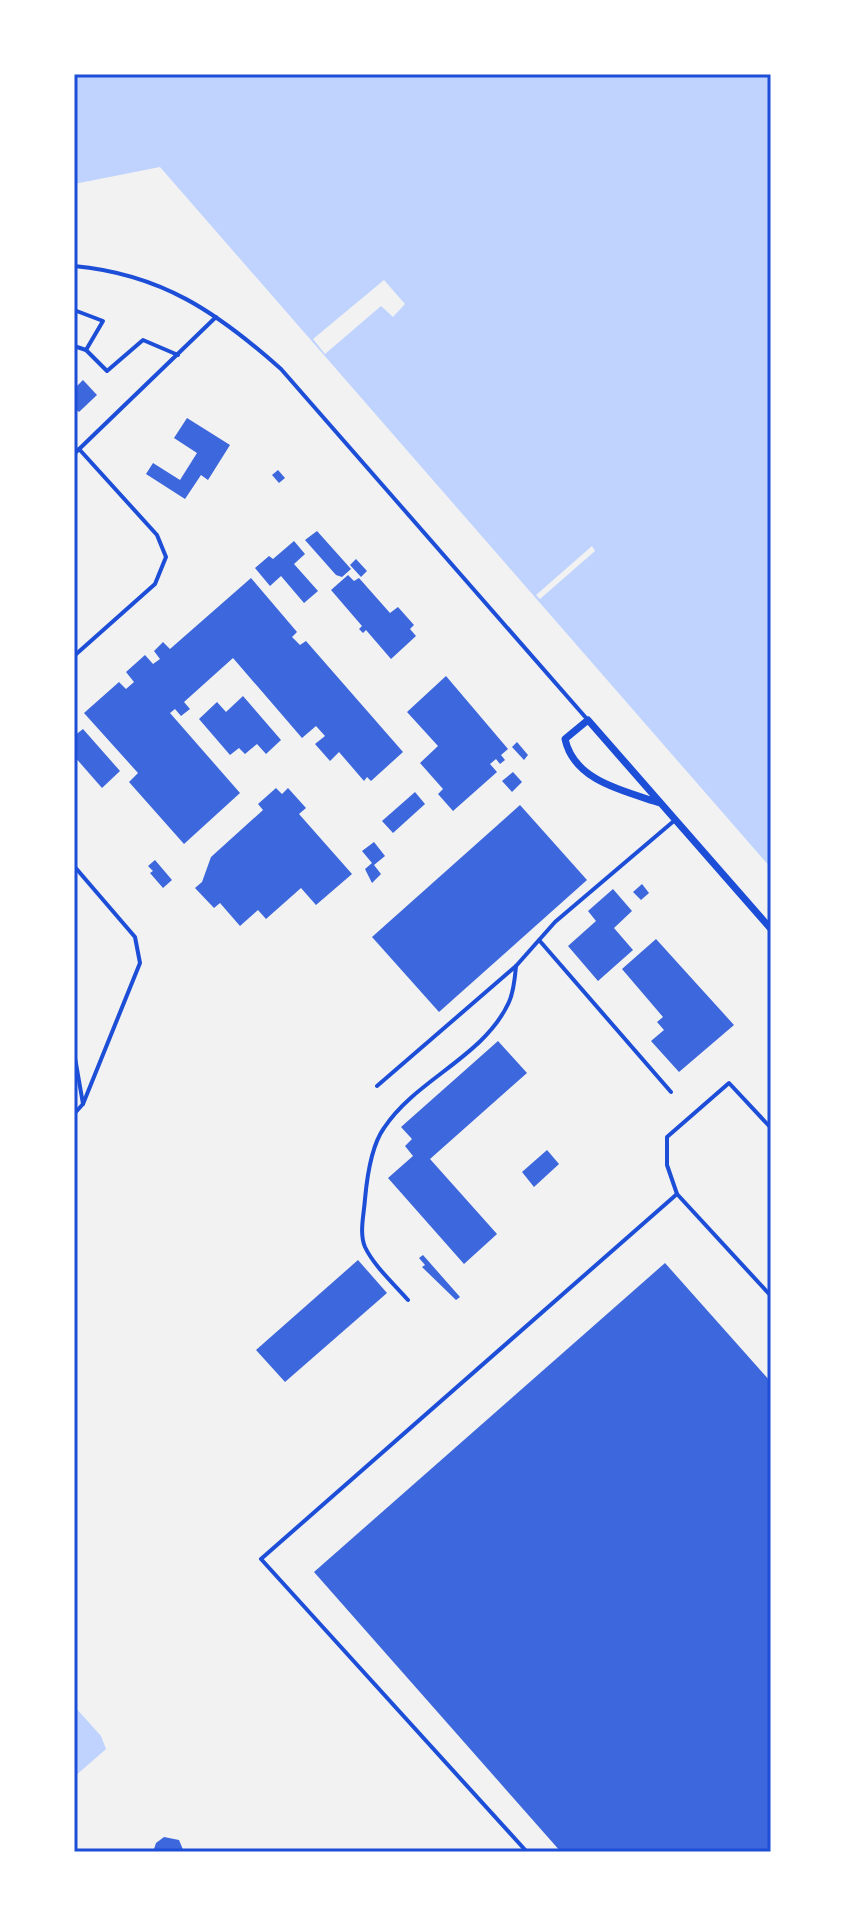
<svg xmlns="http://www.w3.org/2000/svg" width="845" height="1926" viewBox="0 0 845 1926" font-family="'Crimson Pro',serif">
  <style>
    .water { fill: #bfd3fe }
    .pier { fill: #f2f2f2 }
    .building { fill: #3d67dc }
    .lines { fill: none; stroke-linecap: round; stroke-linejoin: round }
    .service { stroke: #1d4ed8; stroke-width: 4 }
    .minor { stroke: #1d4ed8; stroke-width: 7 }
    .neatline { fill: none; stroke: #1d4ed8; stroke-width: 3 }
  </style>
  <rect width="100%" height="100%" fill="#f2f2f2"/>
  <g class="water">
    <path d="M74,74H771V868L160,167L74,184Z"/>
    <path d="M74,1706L101,1736L106,1749L74,1777Z"/>
  </g>
  <g class="pier">
    <path d="M384,280L405,304L393,317L381,306L325,354L313,339Z"/>
    <path d="M592,546L595,551L540,599L536,595Z"/>
  </g>
  <g class="building">
    <path d="M83,380L97,395L79,412L74,408V389Z"/>
    <path d="M187,418L230,445L208,480L201,475L185,499L146,474L153,463L180,480L197,453L174,438Z"/>
    <path d="M278,470L285,478L279,483L272,475Z"/>
    <path d="M317,531L351,569L342,577L336,575L305,540Z"/>
    <path d="M294,541L305,554L294,564L318,591L304,603L281,576L270,586L255,568L269,556L273,559Z"/>
    <path d="M356,559L367,571L361,577L350,565Z"/>
    <path d="M348,575L354,581L359,578L390,613L398,607L414,625L410,629L416,636L391,659L366,630L363,633L359,629L362,626L331,590Z"/>
    <path d="M251,578L297,632L292,637L300,645L306,641L403,752L371,781L367,777L364,781L339,752L330,761L315,744L325,736L316,726L302,738L233,658L184,702L190,709L181,716L175,709L170,713L240,793L184,844L129,782L138,773L84,713L119,682L126,689L134,682L126,672L145,655L153,664L160,659L154,651L163,642L170,649Z"/>
    <path d="M446,676L508,749L501,755L505,760L500,764L496,759L490,764L497,772L453,811L438,794L443,789L420,763L438,746L407,712Z"/>
    <path d="M243,696L281,740L266,754L257,744L245,754L239,748L230,755L199,719L217,702L226,712Z"/>
    <path d="M83,729L120,771L102,788L74,756V736Z"/>
    <path d="M517,742L528,755L524,760L512,747Z"/>
    <path d="M513,772L522,782L512,792L502,781Z"/>
    <path d="M276,788L282,794L288,788L306,808L299,814L352,874L316,905L301,888L266,919L258,910L240,926L220,903L214,908L195,888L202,882L211,857L263,810L258,804Z"/>
    <path d="M415,792L425,804L393,833L382,821Z"/>
    <path d="M520,805L587,880L439,1012L372,937Z"/>
    <path d="M374,842L385,856L374,865L381,874L372,883L365,869L372,863L362,851Z"/>
    <path d="M155,860L172,880L163,888L150,873L153,871L148,866Z"/>
    <path d="M642,884L649,893L641,900L633,892Z"/>
    <path d="M613,889L632,911L614,928L633,950L598,981L568,946L596,921L588,911Z"/>
    <path d="M656,939L734,1025L679,1072L651,1041L664,1030L657,1022L663,1017L622,969Z"/>
    <path d="M498,1041L527,1073L430,1159L497,1234L464,1264L388,1178L413,1156L405,1146L412,1139L401,1127Z"/>
    <path d="M547,1150L559,1164L534,1187L522,1172Z"/>
    <path d="M423,1255L460,1297L456,1300L422,1267L425,1265L419,1258Z"/>
    <path d="M358,1260L387,1293L285,1382L256,1350Z"/>
    <path d="M665,1263L771,1382V1852H561L314,1572Z"/>
    <path d="M164,1837L179,1840L184,1852H153L156,1843Z"/>
  </g>
  <g class="lines">
    <g class="service">
      <path d="M74,266C161,274 217,312 281,369L587,719"/>
      <path d="M74,310L103,321L86,350"/>
      <path d="M74,346L86,350L107,371L143,340L178,355"/>
      <path d="M74,454L216,317"/>
      <path d="M74,656L155,584L166,557L157,535L79,449"/>
      <path d="M74,866L135,937L140,963L83,1104L74,1052"/>
      <path d="M539,940L671,1092"/>
      <path d="M377,1086L516,966L555,922L675,820"/>
      <path d="M74,1114L83,1104"/>
      <path d="M677,1194L667,1165V1137L729,1083L771,1128"/>
      <path d="M408,1300C394,1284 374,1266 365,1247C359,1233 364,1214 365,1199C367,1177 371,1146 384,1128C416,1079 484,1057 509,1002C514,991 515,977 516,966"/>
      <path d="M527,1852L261,1559L677,1194L771,1296"/>
    </g>
    <path class="minor" d="M660,803C624,791 574,781 565,739L588,720L771,929"/>
  </g>
  <rect width="845" height="1926" fill="none" stroke="#ffffff" stroke-width="152"/>
  <rect x="76" y="76" width="693" height="1774" class="neatline"/>
</svg>
